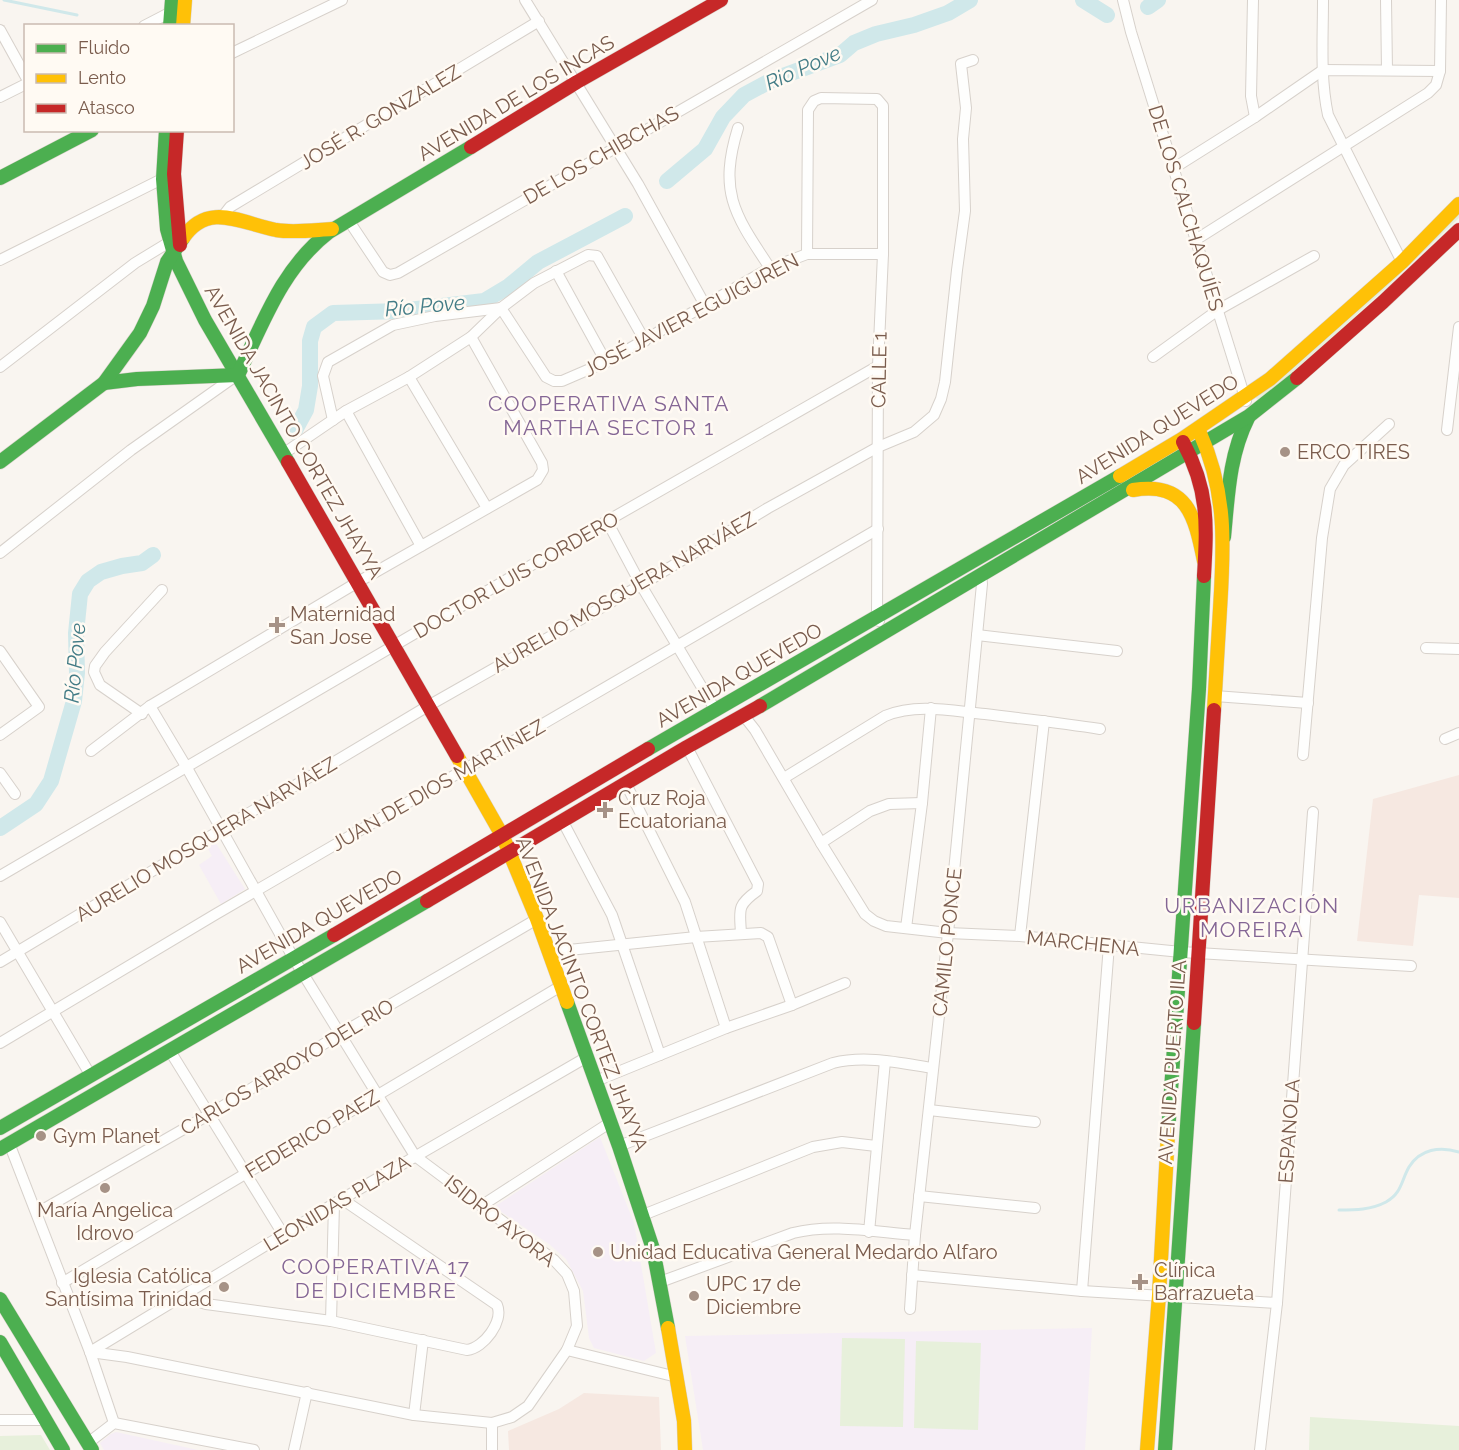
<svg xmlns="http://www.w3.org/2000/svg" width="1459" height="1450" viewBox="0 0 1459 1450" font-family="Raleway,sans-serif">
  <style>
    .commercial { fill: #f6e8e1 }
    .education { fill: #f6eef6 }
    .green { fill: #e7f0db }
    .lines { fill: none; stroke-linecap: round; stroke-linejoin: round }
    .stream { stroke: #d0e8ea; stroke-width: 3 }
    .river { stroke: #d0e8ea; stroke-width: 16 }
    .street-casing { stroke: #d7d1cb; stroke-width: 12 }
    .fast-casing { stroke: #d9d2cb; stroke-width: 15 }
    .slow-casing { stroke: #d9d2cb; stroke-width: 15 }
    .jam-casing { stroke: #d9d2cb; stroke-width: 15 }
    .street { stroke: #fefefd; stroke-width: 10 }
    .fast { stroke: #4caf50; stroke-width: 14 }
    .slow { stroke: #ffc107; stroke-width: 14 }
    .jam { stroke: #c62828; stroke-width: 14 }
    .poi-dot { fill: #a69286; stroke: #fffaf3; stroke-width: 2 }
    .labels { text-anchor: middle; stroke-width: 5; stroke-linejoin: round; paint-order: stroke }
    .street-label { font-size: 20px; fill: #7a5c4d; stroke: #fffaf3 }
    .poi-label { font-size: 20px; fill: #7a5c4d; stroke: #fffaf3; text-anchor: start }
    .water-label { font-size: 21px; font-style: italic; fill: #437c86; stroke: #fffaf3 }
    .neighbourhood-label { font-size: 21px; letter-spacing: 1.5px; fill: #846695; stroke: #fffaf3 }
  </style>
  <rect width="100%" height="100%" fill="#f9f5f0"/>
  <g class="commercial">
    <path d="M1459,775V898L1419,895L1413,946L1357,941L1373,799Z"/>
    <path d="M584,1393L659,1397L661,1450H509L508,1431L559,1409Z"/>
  </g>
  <g class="education">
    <path d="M215,842L245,889L221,904L199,865L212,856L207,847Z"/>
    <path d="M600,1137L634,1223L656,1353L644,1361L594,1348L589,1338L583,1291L566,1259L549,1244L494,1207Z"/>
    <path d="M1092,1328L1085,1450H703L685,1336Z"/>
    <path d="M116,1432L198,1450H104L100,1443L111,1434Z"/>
  </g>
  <g class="green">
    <path d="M1459,212V218C1394,282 1328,342 1259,401L1255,397Z"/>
    <path d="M842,1338L905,1339L903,1427L840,1426Z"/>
    <path d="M916,1341L981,1343L978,1430L914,1428Z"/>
    <path d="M1310,1417L1459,1426V1450H1309Z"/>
    <path d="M41,1435L50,1450H0V1436Z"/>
  </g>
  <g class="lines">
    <g class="stream">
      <path d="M4,0L77,15"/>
      <path d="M1339,1210C1355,1210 1371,1210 1386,1202C1402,1193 1401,1181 1409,1167C1420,1149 1440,1146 1459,1152"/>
    </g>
    <g class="river">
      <path d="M1083,0L1107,15"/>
      <path d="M1148,7L1158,0"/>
      <path d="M667,181L705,149L723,117L744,95L772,80L840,55L854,43L876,34L914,25L948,13L970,0"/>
      <path d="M294,432L306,410L310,386V341L314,327L333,313L400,311L484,301L509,286L538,262L625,216"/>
      <path d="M0,828L36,804L51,781L74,701L77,673L76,633L80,594L88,581L101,572L122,566L142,563L153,555"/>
    </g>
    <defs>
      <g id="street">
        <path d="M525,0L638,184L706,307"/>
        <path d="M1123,0L1131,32L1246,401"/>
        <path d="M1253,0L1251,96L1255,117"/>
        <path d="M1323,0C1323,38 1320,78 1328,115L1402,262"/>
        <path d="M1386,0L1387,70"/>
        <path d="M144,26L171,12"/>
        <path d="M0,30L26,77"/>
        <path d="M232,53L342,0"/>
        <path d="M0,97L26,84"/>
        <path d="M738,128C718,193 735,215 770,268"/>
        <path d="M1174,168L1255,117L1323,70L1440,71"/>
        <path d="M223,216L230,207L539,21"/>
        <path d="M349,221L383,272L390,275L398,273L872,0"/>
        <path d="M1197,239L1428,93L1436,85L1440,71L1441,0"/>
        <path d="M807,254L808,110L814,101L821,98L877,99L883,106V254L878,366L877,618L879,621"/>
        <path d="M0,260L168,176"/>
        <path d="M556,271L606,362"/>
        <path d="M1153,357L1218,310L1314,256"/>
        <path d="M0,367L135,263L176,238"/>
        <path d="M409,377L487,508"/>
        <path d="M346,411L421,546"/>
        <path d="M333,420L323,376L328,362L393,325L435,316L501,308L546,377L554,381H562L606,362L770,268L807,254H883"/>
        <path d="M1447,430L1459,327"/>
        <path d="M283,454L346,411L409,377L471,337L501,308L534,283L588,255L597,256L645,341"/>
        <path d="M607,521L641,585L716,711"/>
        <path d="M0,553L131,450L237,375"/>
        <path d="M977,635L1117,651"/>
        <path d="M1426,648L1459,649"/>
        <path d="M0,651L39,707L0,735"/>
        <path d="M1215,696L1308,703"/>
        <path d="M142,714L100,685L94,672L95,666L105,652L162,590"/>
        <path d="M744,716L755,730L821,843L865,914L874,921L886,926L948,933L1020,936L1181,952L1411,966"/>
        <path d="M1445,739L1459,733"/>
        <path d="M687,747L758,884L757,891C736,906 740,910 741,934"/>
        <path d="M91,751L150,706L358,582L537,480L543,470L542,463L471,337"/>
        <path d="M1303,755L1322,538L1330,489L1344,465L1389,424"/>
        <path d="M0,773L15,794"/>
        <path d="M784,778L885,716C917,703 952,711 985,714C1024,719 1062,723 1100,729"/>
        <path d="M626,784L685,902L726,1028"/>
        <path d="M562,820L612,915L660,1055"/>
        <path d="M821,843L870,811L889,804L922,803"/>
        <path d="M0,876L607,521L878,366"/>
        <path d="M0,922L91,1076"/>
        <path d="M906,928L922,803L931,708"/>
        <path d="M1020,936L1044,721"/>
        <path d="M549,952L696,937L761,933L768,937L792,1005"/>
        <path d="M0,962L428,706L641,585L768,508L878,447L914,432L934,415L941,399L945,382L957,270L965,211L963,139L966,108L961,64L973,60"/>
        <path d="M0,1043L216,914L878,529"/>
        <path d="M170,1051L283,1234"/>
        <path d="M596,1081L726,1028L792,1005L845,983"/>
        <path d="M929,1110L1035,1122"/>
        <path d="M9,1143L90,1352L114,1423"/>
        <path d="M619,1146L833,1063C866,1055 900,1063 933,1068"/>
        <path d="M919,1196L1035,1208"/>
        <path d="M481,1206L611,1122"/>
        <path d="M37,1213L210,1114L340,1034L537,919"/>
        <path d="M643,1215L813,1147L842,1142L876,1146"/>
        <path d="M869,1232L885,1061"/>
        <path d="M912,1275L1082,1291L1277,1303"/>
        <path d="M660,1282L793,1233C832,1223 875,1232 915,1235"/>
        <path d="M62,1283L561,986"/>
        <path d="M1082,1291L1109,945"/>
        <path d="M183,1297L206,1304L331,1321L467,1350C484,1348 504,1321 497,1305L342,1199"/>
        <path d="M910,1309L915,1235L948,933L982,584L981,574"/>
        <path d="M331,1321L334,1204"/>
        <path d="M567,1350L677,1377"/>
        <path d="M90,1352L127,1357L414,1415L492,1423L512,1417L528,1406L567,1350L577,1326L574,1291L567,1274L554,1260L415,1156L294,959L187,768L150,706"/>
        <path d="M90,1352L342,1199L587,1057"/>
        <path d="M414,1415L423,1340"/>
        <path d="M0,1420H45"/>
        <path d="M492,1423V1450"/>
        <path d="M88,1443L114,1423L254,1450"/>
        <path d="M294,1450L307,1392"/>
        <path d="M1260,1450L1277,1303L1313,812"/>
      </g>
      <g id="fast">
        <path d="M170,26L172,0"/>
        <path d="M166,130L163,179L167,229L176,261L205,320L288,462"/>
        <path d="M0,178L92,130"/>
        <path d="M104,383L137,379L238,375C263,323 282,268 329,232L471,147"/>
        <path d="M0,462L104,383L140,333L153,306L167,262L183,238"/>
        <path d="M1224,537C1228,496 1229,456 1248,418"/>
        <path d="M760,706L1249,416L1297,378"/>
        <path d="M648,749L1120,476"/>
        <path d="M567,1002L619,1146L653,1249L668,1328"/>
        <path d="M0,1128L334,935"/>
        <path d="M1168,1133L1199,689L1204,576"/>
        <path d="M0,1149L427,901"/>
        <path d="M0,1299L92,1450"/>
        <path d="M0,1342L63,1450"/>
        <path d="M1165,1450L1194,1023"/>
      </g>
      <g id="slow">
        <path d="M183,26L185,0"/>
        <path d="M183,238C208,201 241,223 276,230C294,233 314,230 332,229"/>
        <path d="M1200,433C1227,493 1224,546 1220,609C1218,643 1216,677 1214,710"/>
        <path d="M1120,476L1182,439L1270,379L1402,262L1459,204"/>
        <path d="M1133,490C1187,481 1195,516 1204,561"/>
        <path d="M457,756L503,837L537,919L567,1002"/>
        <path d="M668,1328L684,1421L685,1450"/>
        <path d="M1147,1450L1159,1295L1168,1133"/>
      </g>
      <g id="jam">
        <path d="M177,130L174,174L180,245"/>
        <path d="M471,147L577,82L721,0"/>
        <path d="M1297,378L1383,302L1459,230"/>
        <path d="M1183,442C1209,490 1207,524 1204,576"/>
        <path d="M288,462L457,756"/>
        <path d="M427,901L687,747L760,706"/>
        <path d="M334,935L648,749"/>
        <path d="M1194,1023L1214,710"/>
      </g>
    </defs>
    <use href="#street" class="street-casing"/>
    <use href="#fast" class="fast-casing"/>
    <use href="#slow" class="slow-casing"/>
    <use href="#jam" class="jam-casing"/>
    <use href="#street" class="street"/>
    <use href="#fast" class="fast"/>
    <use href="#slow" class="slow"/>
    <use href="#jam" class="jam"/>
  </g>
  <g class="poi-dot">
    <circle cx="1285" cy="452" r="6"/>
    <path d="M274 616h6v6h6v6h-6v6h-6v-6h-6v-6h6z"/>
    <path d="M602 801h6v6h6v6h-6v6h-6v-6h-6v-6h6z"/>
    <circle cx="41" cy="1136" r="6"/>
    <circle cx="105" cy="1188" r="6"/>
    <circle cx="598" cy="1252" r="6"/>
    <path d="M1137 1273h6v6h6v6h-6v6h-6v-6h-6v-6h6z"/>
    <circle cx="224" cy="1287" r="6"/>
    <circle cx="694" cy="1296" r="6"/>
  </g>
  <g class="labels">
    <g class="street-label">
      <text transform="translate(516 98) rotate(-31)" y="7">AVENIDA DE LOS INCAS</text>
      <text transform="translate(380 117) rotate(-31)" y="7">JOSÉ R. GONZALEZ</text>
      <text transform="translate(601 155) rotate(-30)" y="7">DE LOS CHIBCHAS</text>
      <text transform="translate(1186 208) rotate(73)" y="7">DE LOS CALCHAQUÍES</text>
      <text transform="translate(691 315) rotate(-28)" y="7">JOSÉ JAVIER EGUIGUREN</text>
      <text transform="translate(879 370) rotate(-89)" y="7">CALLE 1</text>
      <text transform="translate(1157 429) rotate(-32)" y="7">AVENIDA QUEVEDO</text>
      <text transform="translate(294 432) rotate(60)" y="7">AVENIDA JACINTO CORTEZ JHAYYA</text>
      <text transform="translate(516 575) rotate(-30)" y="7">DOCTOR LUIS CORDERO</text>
      <text transform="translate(624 592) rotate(-30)" y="7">AURELIO MOSQUERA NARVÁEZ</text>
      <text transform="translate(739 675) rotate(-30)" y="7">AVENIDA QUEVEDO</text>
      <text transform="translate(438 785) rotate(-30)" y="7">JUAN DE DIOS MARTÍNEZ</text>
      <text transform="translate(206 839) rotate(-31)" y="7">AURELIO MOSQUERA NARVÁEZ</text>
      <text transform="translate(319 921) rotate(-30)" y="7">AVENIDA QUEVEDO</text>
      <text transform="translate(947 942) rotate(-84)" y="7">CAMILO PONCE</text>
      <text transform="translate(1083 943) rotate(6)" y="7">MARCHENA</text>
      <text transform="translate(582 994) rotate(69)" y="7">AVENIDA JACINTO CORTEZ JHAYYA</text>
      <text transform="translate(1172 1062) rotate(-86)" y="7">AVENIDA PUERTO ILA</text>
      <text transform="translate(287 1067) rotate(-31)" y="7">CARLOS ARROYO DEL RIO</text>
      <text transform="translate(1289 1131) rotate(-86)" y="7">ESPANOLA</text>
      <text transform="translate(312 1134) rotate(-31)" y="7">FEDERICO PAEZ</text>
      <text transform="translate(337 1203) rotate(-31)" y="7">LEONIDAS PLAZA</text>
      <text transform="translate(500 1221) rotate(38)" y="7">ISIDRO AYORA</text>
    </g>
    <g class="poi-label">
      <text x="1297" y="459">ERCO TIRES</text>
      <text x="290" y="621">Maternidad<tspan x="290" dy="23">San Jose</tspan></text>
      <text x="618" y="805">Cruz Roja<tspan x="618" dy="23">Ecuatoriana</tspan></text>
      <text x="53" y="1143">Gym Planet</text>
      <text x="105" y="1217" text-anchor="middle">María Angelica<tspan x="105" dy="23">Idrovo</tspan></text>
      <text x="610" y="1259">Unidad Educativa General Medardo Alfaro</text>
      <text x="1154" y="1277">Clínica<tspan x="1154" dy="23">Barrazueta</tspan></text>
      <text x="212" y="1283" text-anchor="end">Iglesia Católica<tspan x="212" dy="23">Santísima Trinidad</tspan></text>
      <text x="706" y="1291">UPC 17 de<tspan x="706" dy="23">Diciembre</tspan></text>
    </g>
    <g class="water-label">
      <text transform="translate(803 68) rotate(-24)" y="7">Rio Pove</text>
      <text transform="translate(425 306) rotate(-5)" y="7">Río Pove</text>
      <text transform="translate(75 663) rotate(-85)" y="7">Río Pove</text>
    </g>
    <g class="neighbourhood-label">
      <text x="609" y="411">COOPERATIVA SANTA<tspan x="609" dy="24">MARTHA SECTOR 1</tspan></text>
      <text x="1252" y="913">URBANIZACIÓN<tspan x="1252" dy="24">MOREIRA</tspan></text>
      <text x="376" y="1274">COOPERATIVA 17<tspan x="376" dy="24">DE DICIEMBRE</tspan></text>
    </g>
  </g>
  <rect x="24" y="24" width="210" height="108" fill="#fffaf3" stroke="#cabbb1" stroke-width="1.5"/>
  <rect x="36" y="44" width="30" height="9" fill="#4caf50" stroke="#cabbb1" stroke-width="1.5"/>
  <text x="78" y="54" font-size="18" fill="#7a5c4d">Fluido</text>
  <rect x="36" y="74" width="30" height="9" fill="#ffc107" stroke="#cabbb1" stroke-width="1.5"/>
  <text x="78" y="84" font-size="18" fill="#7a5c4d">Lento</text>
  <rect x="36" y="104" width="30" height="9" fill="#c62828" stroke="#cabbb1" stroke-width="1.5"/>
  <text x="78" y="114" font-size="18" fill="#7a5c4d">Atasco</text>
</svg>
